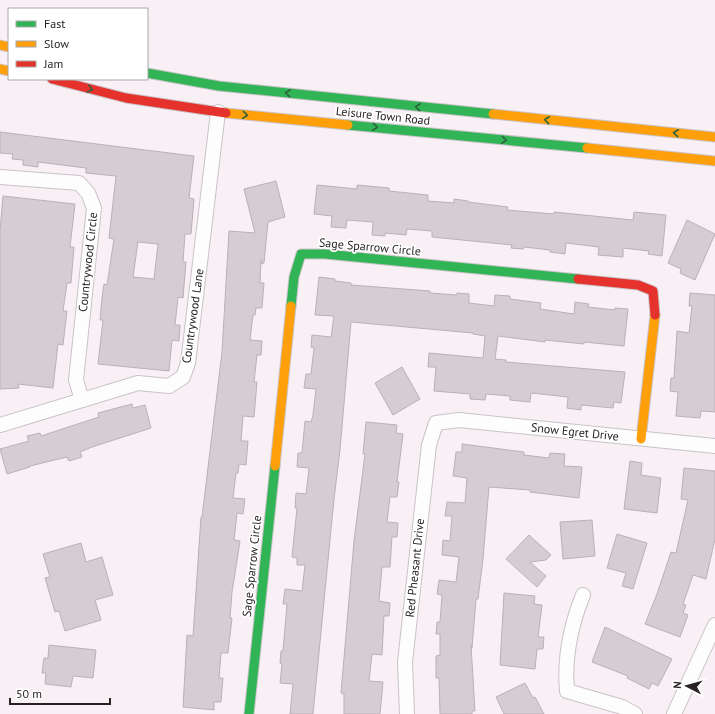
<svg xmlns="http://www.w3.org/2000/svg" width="715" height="714" viewBox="0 0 715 714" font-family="'PT Sans',sans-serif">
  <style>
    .building { fill: #d4cdd1; stroke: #b8b2b6; fill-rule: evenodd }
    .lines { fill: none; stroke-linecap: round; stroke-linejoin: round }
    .street-casing { stroke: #c9c3c7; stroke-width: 16 }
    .fast-casing { stroke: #c9c3c7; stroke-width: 11 }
    .slow-casing { stroke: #c9c3c7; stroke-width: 11 }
    .jam-casing { stroke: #c9c3c7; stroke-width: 11 }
    .street { stroke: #fefdfe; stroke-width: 14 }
    .fast { stroke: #30b455; stroke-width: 9 }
    .slow { stroke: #ff9f0a; stroke-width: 9 }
    .jam { stroke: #e5322d; stroke-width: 9 }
    .oneway { stroke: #2c643b }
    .labels { text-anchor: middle; stroke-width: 3.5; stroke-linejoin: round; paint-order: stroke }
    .street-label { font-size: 12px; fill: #282225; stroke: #fff }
  </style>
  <rect width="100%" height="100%" fill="#f8f0f5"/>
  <g class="building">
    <path d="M0,132L194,156L189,198L194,199L191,234H185L183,262H186L183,298L178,297L175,325H180L179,341L172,340L169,371L98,364L103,320H100L102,298L104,284L107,285L114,239L109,238L116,176L86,173V168L38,162V167L23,165V160L12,159L13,154L0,153ZM138,242L158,244L154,279L133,277Z"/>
    <path d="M276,181L285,217L268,222L264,263L262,264L261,260L260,283H264L262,308H256L255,315H253L250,340L262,341L261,355H257L254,382H257L254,417L243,416L241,441H248L246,465L239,464L238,473H236L233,498L245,499L243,514L237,513L234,540L240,541L232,592L230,618H232L228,653H221L219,678H223L221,702H214V710L183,707L187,635L193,636L201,517H202L222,352L229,231L255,233L244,189Z"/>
    <path d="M317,185L357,189V185L389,188V191L428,195V201L454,203V199L468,201V202L508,207L507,210L554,214V212L633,220L634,212L666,215L662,256L648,254L649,251L623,248V257L598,255L599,247L566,243L565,254L550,252V250L524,247L523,249L511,248L512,245L432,237V231L407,229L406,235L385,233V236L372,235L373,222L347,220L346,228L331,227L332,216L314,214Z"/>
    <path d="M3,196L75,204L70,247H74L71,283H67L63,311H67L63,345L58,344L53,388L18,384L19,388L0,389V231Z"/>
    <path d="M687,220L715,234L695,280L680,273L681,269L668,263Z"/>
    <path d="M319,277L335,279V281L351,283V285L430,291V293L457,295V293L469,294V303L494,306L495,295L510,296V299L541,303L540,309L574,314L575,302L589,304L588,307L615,310V308L628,309L624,346L584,342V344L545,340V342L498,336L495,359L506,360V362L625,372L621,403L614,402L613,408L581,405V410L567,408L568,397L531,393L530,402L510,400V396L486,394L485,400L470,399V394L434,391L436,367H428L429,353L483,358L485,336L473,334V333L351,322L340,450L334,499L313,714H290L293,684L280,683L282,664L280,663L281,651H283L287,604H283L285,589L302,591L305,565H297V558L292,557L297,508H295L296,493L306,494L309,468L297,467L298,453H302L305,421L311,422L313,415L316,389L304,388L306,374H311L314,348L311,347L312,335L331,337L334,316L315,315Z"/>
    <path d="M690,293L715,295V412L701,411L700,418L676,416L678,392L670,391L671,378H674L677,331L689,333L692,306H689Z"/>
    <path d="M402,367L420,399L393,415L375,383Z"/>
    <path d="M132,404L133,408L145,405L151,428L92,447L80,452L82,457L69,461L67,457L30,466V467L7,474L0,449L29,441L27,436L40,433L41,436L99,417L98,413Z"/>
    <path d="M366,422L397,425L396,433L403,434L397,482H399L397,497H390L387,522L398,523L397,537H392L390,567H382L379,601L390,603L389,616H384L382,655L372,654L369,681L383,682L380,714H344V694L341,693L354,541L365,454H363Z"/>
    <path d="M462,444L524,452V455L549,458L550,453L565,454L564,466L582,467L579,498L530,492V490L489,487L483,559L478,599H476L472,648L471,645L475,711H472V714H440L439,678H436V656L440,655V634H436L437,622H440L442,595L437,594L439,580L456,582L459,557L442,555L443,540L450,541L452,516H445L447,502L465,503L467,478L453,476L456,452H462Z"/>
    <path d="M630,461L642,463L641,475L661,478L657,513L624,509Z"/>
    <path d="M684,468L715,471V539L706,579L693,575L683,604L686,605L683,613L688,615L680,637L645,624L657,594L671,552L676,553L688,500L681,499Z"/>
    <path d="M592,520L595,556L563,559L560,522Z"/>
    <path d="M617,534L647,543L633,589L622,586L626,573L607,568Z"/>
    <path d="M529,535L551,555L546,560L530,562L546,576L537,587L506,559Z"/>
    <path d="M81,543L86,562L102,557L113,595L95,600L101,620L65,631L59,611L55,612L45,578L50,577L43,554Z"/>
    <path d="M504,593L535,596L534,604L542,605L538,637H544L543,649H537L535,669L500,665Z"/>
    <path d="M605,627L672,659L658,686L652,683L649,689L627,678L628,676L592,662Z"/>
    <path d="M49,645L96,650L93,678L73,676L71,687L45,684L46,673H42L44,658H48Z"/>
    <path d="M525,683L533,698L535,697L544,714H504L496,697Z"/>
  </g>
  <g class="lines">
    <defs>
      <g id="street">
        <path d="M0,177L79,183L88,193L94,208L76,380L82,400"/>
        <path d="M0,425L138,383L169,386L183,377L188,363L218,112"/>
        <path d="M583,595C571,625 564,658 567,691L622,707L635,714"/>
        <path d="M407,714L405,662L429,445L436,423L459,420L715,446"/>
        <path d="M674,714L715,625"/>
      </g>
      <g id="fast">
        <path d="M147,73L219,86L493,114"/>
        <path d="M348,125L587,148"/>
        <path d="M291,306L294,277L301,254H325L578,279"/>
        <path d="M249,714L275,466"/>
      </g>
      <g id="slow">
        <path d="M0,45L9,47"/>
        <path d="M0,69L9,71"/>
        <path d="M226,113L348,125"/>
        <path d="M493,114L715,137"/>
        <path d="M587,148L715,161"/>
        <path d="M641,439L655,315"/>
        <path d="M275,466L291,306"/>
      </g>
      <g id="jam">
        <path d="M52,79L126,98L226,113"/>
        <path d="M578,279L638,285L653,291L655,315"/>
      </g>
    </defs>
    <use href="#street" class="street-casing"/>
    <use href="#fast" class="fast-casing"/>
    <use href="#slow" class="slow-casing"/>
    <use href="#jam" class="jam-casing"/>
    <use href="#street" class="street"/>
    <use href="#fast" class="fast"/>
    <use href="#slow" class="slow"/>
    <use href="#jam" class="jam"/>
  </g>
  <defs><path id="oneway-chevron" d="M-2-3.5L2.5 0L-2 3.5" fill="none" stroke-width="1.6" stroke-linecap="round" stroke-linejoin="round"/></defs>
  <g class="oneway">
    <use href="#oneway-chevron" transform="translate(90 89) rotate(14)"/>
    <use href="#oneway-chevron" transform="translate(288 93) rotate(-174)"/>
    <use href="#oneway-chevron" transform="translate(418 107) rotate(-174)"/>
    <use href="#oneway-chevron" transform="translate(245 115) rotate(5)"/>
    <use href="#oneway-chevron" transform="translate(547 120) rotate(-174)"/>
    <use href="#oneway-chevron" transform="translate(375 127) rotate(6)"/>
    <use href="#oneway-chevron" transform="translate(676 133) rotate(-174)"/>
    <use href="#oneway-chevron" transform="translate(504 140) rotate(6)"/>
  </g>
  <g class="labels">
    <g class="street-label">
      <text transform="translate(383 116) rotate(6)" y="4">Leisure Town Road</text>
      <text transform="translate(370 247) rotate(5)" y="4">Sage Sparrow Circle</text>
      <text transform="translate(88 262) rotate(-84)" y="4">Countrywood Circle</text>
      <text transform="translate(193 316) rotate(-82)" y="4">Countrywood Lane</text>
      <text transform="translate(575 432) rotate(6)" y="4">Snow Egret Drive</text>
      <text transform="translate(252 566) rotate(-84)" y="4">Sage Sparrow Circle</text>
      <text transform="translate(415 568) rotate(-84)" y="4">Red Pheasant Drive</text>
    </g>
  </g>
  <rect x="8" y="8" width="140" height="72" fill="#ffffff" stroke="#a9a7a8"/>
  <rect x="16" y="21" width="20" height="6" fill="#30b455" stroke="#a9a7a8"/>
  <text x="44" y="28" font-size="12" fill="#282225">Fast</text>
  <rect x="16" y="41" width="20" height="6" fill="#ff9f0a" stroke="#a9a7a8"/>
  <text x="44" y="48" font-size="12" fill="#282225">Slow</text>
  <rect x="16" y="61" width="20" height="6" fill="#e5322d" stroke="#a9a7a8"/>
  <text x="44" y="68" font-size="12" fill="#282225">Jam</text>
  <g transform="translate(687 686) rotate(276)" stroke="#ffffff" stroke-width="3" paint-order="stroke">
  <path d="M0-3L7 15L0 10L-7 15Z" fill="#282225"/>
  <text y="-6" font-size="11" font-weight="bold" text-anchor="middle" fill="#282225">N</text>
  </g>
  <path d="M10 698v6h100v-6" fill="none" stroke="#282225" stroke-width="2"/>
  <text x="16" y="698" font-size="12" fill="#282225" stroke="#ffffff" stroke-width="3" paint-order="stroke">50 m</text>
</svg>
